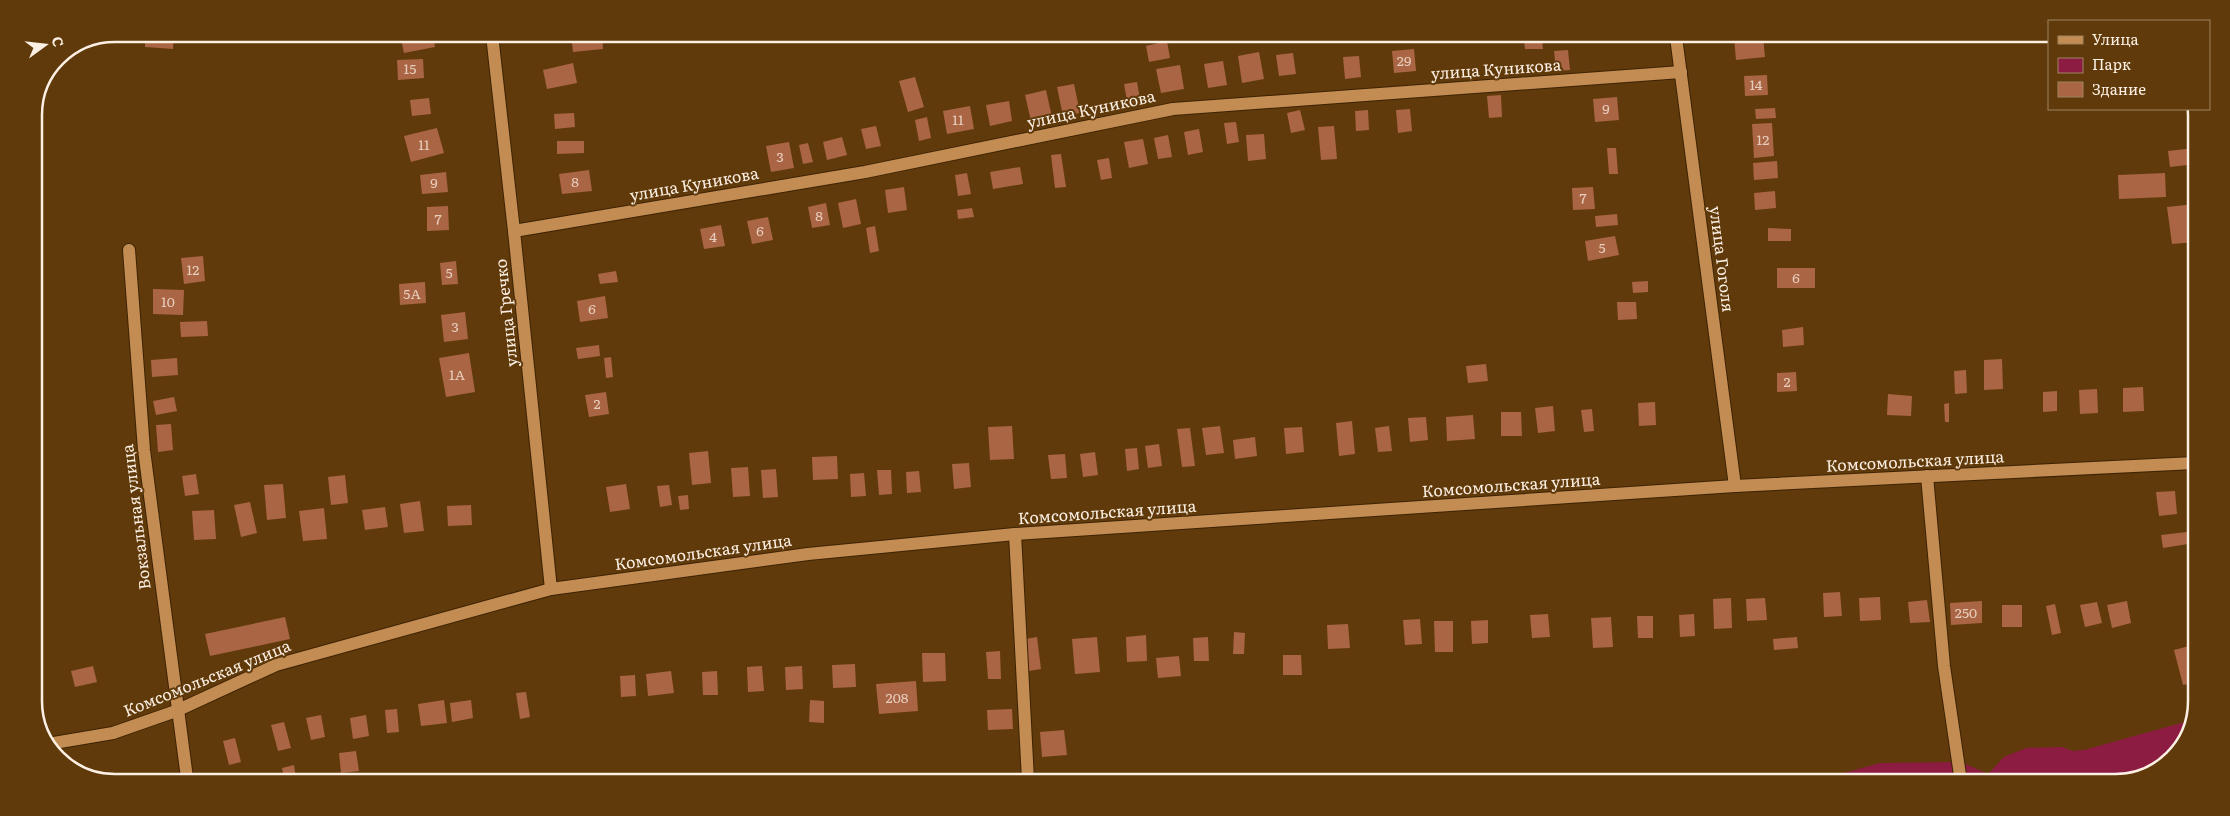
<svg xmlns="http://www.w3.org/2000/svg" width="2230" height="816" viewBox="0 0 2230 816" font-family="Literata,serif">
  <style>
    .green { fill: #8d1c43 }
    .building { fill: #a96544 }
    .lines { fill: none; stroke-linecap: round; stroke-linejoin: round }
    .minor-casing { stroke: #3e2303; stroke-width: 14 }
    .minor { stroke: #c28c53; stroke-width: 12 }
    .labels { text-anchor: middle; stroke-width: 4; stroke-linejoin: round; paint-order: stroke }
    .number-label { font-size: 14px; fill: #e7cdbc }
    .street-label { font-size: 16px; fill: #fcf0e4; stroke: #603a0a }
    .rim { fill: none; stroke: #fcf0e4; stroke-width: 2.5 }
  </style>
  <rect width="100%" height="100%" fill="#603a0a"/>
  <path class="green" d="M2192,720V726L2164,766L2115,782H1812L1880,763L1961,762L1988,774L2004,757L2026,748L2062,747L2073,751L2084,750Z"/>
  <g class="building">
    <path d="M145,34H174L173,49L145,47Z"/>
    <path d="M433,34L435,47L404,53L400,35Z"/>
    <path d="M571,35H602L603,49L573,52Z"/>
    <path d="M1734,37H1763L1765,57L1736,60Z"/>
    <path d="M1542,40L1543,49H1525L1524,41Z"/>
    <path d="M1167,41L1170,58L1149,62L1146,46Z"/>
    <path d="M1414,49L1416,71L1394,73L1392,51Z"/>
    <path d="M1568,50L1570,70L1556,71L1554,51Z"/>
    <path d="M1259,52L1264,79L1242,83L1238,56Z"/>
    <path d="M1293,53L1296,74L1279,76L1276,55Z"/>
    <path d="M1359,56L1361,77L1345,79L1343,57Z"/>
    <path d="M423,59L424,78L398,80L397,60Z"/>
    <path d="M1223,61L1227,85L1208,88L1204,64Z"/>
    <path d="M573,63L577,83L547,89L543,70Z"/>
    <path d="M1180,65L1184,89L1161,93L1156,69Z"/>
    <path d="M1767,75L1768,95L1745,96L1744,76Z"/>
    <path d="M915,77L924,107L908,112L899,81Z"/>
    <path d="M1137,82L1141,105L1128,107L1124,84Z"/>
    <path d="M1074,84L1080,113L1063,116L1057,87Z"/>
    <path d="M1046,90L1052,117L1031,121L1025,95Z"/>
    <path d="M1501,95L1502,117L1489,118L1487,96Z"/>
    <path d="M1617,97L1619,120L1595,122L1593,99Z"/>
    <path d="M429,98L431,114L412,116L410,100Z"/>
    <path d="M1009,101L1012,121L990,126L986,105Z"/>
    <path d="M970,106L974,129L947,134L943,111Z"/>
    <path d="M1775,108L1776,118L1756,119L1755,109Z"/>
    <path d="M1410,109L1412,131L1398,133L1396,110Z"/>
    <path d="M1300,110L1305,130L1291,133L1287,113Z"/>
    <path d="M1368,110L1369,130L1356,131L1355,111Z"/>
    <path d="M574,113L575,127L555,129L554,114Z"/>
    <path d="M927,117L931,138L919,141L915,120Z"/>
    <path d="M1236,122L1239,142L1227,144L1224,123Z"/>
    <path d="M1772,123L1774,156L1754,158L1752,124Z"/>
    <path d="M876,126L881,146L866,149L861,129Z"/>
    <path d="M1334,126L1337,159L1321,160L1318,127Z"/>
    <path d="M437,128L444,153L411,162L404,136Z"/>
    <path d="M1199,129L1203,152L1188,155L1184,132Z"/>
    <path d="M1264,134L1266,159L1248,161L1246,135Z"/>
    <path d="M1168,135L1172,157L1158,159L1154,138Z"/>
    <path d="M842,137L847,155L827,160L823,142Z"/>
    <path d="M1143,139L1148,164L1129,168L1124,142Z"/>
    <path d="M557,141H584V153L557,154Z"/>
    <path d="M789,142L794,168L771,172L766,146Z"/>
    <path d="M808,143L813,162L803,164L799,145Z"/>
    <path d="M1607,148H1616L1618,174H1609Z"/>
    <path d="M2195,148L2196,164L2170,167L2168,151Z"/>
    <path d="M1061,154L1066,187L1055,188L1051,155Z"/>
    <path d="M1109,158L1112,178L1101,180L1097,160Z"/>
    <path d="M1777,161L1778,178L1754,180L1753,163Z"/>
    <path d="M1020,167L1023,184L993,189L990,172Z"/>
    <path d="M589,170L592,191L562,194L559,174Z"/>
    <path d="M446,172L448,192L422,194L420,175Z"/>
    <path d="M967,173L971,194L958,196L955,175Z"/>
    <path d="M2165,173L2166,197L2119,199L2118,175Z"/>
    <path d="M904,187L907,210L888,213L885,190Z"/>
    <path d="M1593,187L1595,209L1573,210L1572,188Z"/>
    <path d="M1775,191L1776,208L1755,210L1754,193Z"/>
    <path d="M856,199L861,224L843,228L838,203Z"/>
    <path d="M826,203L830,225L812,228L808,207Z"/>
    <path d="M2195,204V242L2172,244L2167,207Z"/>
    <path d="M448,206L449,230L427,231V207Z"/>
    <path d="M972,208L974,217L958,219L957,210Z"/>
    <path d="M1617,214L1618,225L1596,227L1595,216Z"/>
    <path d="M768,217L773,240L752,244L747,221Z"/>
    <path d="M721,225L725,246L704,249L700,229Z"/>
    <path d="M875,226L879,251L870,253L866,228Z"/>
    <path d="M1768,228L1791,229V241H1768Z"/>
    <path d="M1615,236L1619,255L1588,261L1585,241Z"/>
    <path d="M203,256L205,281L184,284L181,258Z"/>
    <path d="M456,261L458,284L442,285L440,263Z"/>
    <path d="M2195,266V287H2194L2190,267Z"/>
    <rect x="1777" y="268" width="38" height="20"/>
    <path d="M616,271L618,282L600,284L598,274Z"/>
    <path d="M1648,281V292L1633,293L1632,282Z"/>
    <path d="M425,282L426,303L400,305L399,284Z"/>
    <path d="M153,289L184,290L183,315L153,314Z"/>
    <path d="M605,296L608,318L580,322L577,301Z"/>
    <path d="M1617,302H1636L1637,319L1618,320Z"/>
    <path d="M465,312L468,339L444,342L441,315Z"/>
    <path d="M207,321L208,336L181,337L180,322Z"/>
    <path d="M1803,327L1804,345L1783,347L1782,330Z"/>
    <path d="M599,345L600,356L578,359L576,348Z"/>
    <path d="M469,353L475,392L446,397L439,358Z"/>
    <path d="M611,357L613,377L606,378L604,358Z"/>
    <path d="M177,358L178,375L152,377L151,360Z"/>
    <path d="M2002,359L2003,389L1984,390V360Z"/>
    <path d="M1486,364L1488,381L1468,383L1466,366Z"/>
    <path d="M2191,368L2194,369V390H2190Z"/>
    <path d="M1966,370L1967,393L1955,394L1954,371Z"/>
    <path d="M1796,372L1797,391L1777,392V373Z"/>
    <path d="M2143,387L2144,411L2123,412V388Z"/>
    <path d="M2097,389L2098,413L2080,414L2079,390Z"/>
    <path d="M2057,391V411L2043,412V392Z"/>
    <path d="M606,392L609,414L589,417L585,395Z"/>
    <path d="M1888,394L1912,396L1911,416L1887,415Z"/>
    <path d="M174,397L177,411L156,415L153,401Z"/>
    <path d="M1655,402L1656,425L1639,426L1638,403Z"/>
    <path d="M1949,403V422H1945L1944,404Z"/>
    <path d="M1553,406L1555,431L1538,433L1535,408Z"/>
    <path d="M1592,409L1594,431L1584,432L1581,410Z"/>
    <path d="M1501,412H1521L1522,436H1501Z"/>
    <path d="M1473,415L1475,439L1447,441L1446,417Z"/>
    <path d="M1426,417L1428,440L1410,442L1408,418Z"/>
    <path d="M1352,421L1355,454L1339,456L1336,423Z"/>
    <path d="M171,424L173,450L158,452L156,425Z"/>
    <path d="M1012,426L1014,459L990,460L988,427Z"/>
    <path d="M1220,426L1224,453L1206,455L1202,428Z"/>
    <path d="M1389,426L1392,451L1378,452L1375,428Z"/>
    <path d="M1302,427L1304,452L1286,454L1284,428Z"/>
    <path d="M1190,428L1195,466L1182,467L1177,429Z"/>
    <path d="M1255,437L1257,456L1235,459L1233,440Z"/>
    <path d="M1159,444L1162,466L1148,468L1145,446Z"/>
    <path d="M1137,448L1139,469L1127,471L1125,449Z"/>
    <path d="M708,451L711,483L692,485L689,453Z"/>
    <path d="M1095,452L1098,475L1083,477L1080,454Z"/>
    <path d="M1065,454L1067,478L1051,479L1048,455Z"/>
    <path d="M837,456L838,479L813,480L812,457Z"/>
    <path d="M969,463L971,487L954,489L952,464Z"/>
    <path d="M748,467L750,496L733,497L731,468Z"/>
    <path d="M776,469L778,497L763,498L761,470Z"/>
    <path d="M877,470H891L892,494L879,495Z"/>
    <path d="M919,471L921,492L907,493L906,472Z"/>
    <path d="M864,473L866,496L851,497L850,474Z"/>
    <path d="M196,474L199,494L185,496L182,476Z"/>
    <path d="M345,475L348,503L331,505L328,477Z"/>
    <path d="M283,484L286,518L267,520L264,485Z"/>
    <path d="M626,484L630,509L610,512L606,487Z"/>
    <path d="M669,485L672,505L660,507L657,486Z"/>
    <path d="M2175,491L2177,514L2159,516L2156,492Z"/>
    <path d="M688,495L689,509L680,510L678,496Z"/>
    <path d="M420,501L424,531L404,533L400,504Z"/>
    <path d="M250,502L257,533L241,537L234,505Z"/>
    <path d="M471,505L472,525L448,526L447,506Z"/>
    <path d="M385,507L388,527L365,530L362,510Z"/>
    <path d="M324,508L327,539L303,541L299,511Z"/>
    <path d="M214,510L216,539L194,540L192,511Z"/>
    <path d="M2187,532L2188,544L2163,548L2161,535Z"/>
    <path d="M1840,592L1842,616L1824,617L1823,593Z"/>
    <path d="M1880,597L1881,620L1860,621L1859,598Z"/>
    <path d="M1731,598L1732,628L1714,629L1713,599Z"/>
    <path d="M1765,598L1767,620L1747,621L1746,599Z"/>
    <path d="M1927,600L1930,622L1910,623L1908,602Z"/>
    <path d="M1982,601V623L1951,625L1950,603Z"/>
    <path d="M2127,601L2131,623L2112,628L2107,605Z"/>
    <path d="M2097,602L2102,623L2085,627L2080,605Z"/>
    <path d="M2055,604L2061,633L2052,635L2046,606Z"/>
    <rect x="2002" y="605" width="20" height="22"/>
    <path d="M1548,614L1550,637L1532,638L1530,615Z"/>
    <path d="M1694,614L1695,636L1680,637L1679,615Z"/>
    <path d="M1637,616H1653V638H1638Z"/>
    <path d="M285,617L290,639L210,656L205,634Z"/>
    <path d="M1611,617L1613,647L1593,648L1591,618Z"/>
    <path d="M1420,619L1422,644L1405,645L1403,620Z"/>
    <path d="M1488,620V643L1472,644L1471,621Z"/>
    <path d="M1434,621H1453V652H1435Z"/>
    <path d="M1348,624L1350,648L1328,649L1327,625Z"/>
    <path d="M1234,632L1245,633L1244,654H1233Z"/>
    <path d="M1146,635L1147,661L1127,662L1126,637Z"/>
    <path d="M1037,637L1041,669L1029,671L1026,639Z"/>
    <path d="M1097,637L1100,672L1075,674L1072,639Z"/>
    <path d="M1208,637L1209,661H1194L1193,638Z"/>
    <path d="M1797,637L1798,648L1774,650L1773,639Z"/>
    <path d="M2193,645L2192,683L2183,685L2174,650Z"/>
    <path d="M1000,651L1001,679H988L986,652Z"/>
    <path d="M922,653H945L946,681L923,682Z"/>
    <path d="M1283,655H1301L1302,675H1283Z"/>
    <path d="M1179,656L1181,676L1158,678L1156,658Z"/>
    <path d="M855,664L856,687L833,688L832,665Z"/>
    <path d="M93,666L97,682L75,687L71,671Z"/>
    <path d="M762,666L764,691L748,692L747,667Z"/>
    <path d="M802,666L803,689L786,690L785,667Z"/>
    <path d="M671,671L674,693L648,696L646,674Z"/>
    <path d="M717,671L718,695H703L702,672Z"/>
    <path d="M635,675L636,696L621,697L620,676Z"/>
    <path d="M916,681L918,711L879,714L876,684Z"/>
    <path d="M526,692L530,717L520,719L516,693Z"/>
    <path d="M444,700L447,723L421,726L418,704Z"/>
    <path d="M471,700L473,718L452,722L450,703Z"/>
    <path d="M810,700L824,701V723L809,722Z"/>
    <path d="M397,709L399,732L387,733L385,710Z"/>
    <path d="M1012,709L1013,729L988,730L987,710Z"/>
    <path d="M321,715L325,737L311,740L306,718Z"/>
    <path d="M366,715L369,736L353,739L350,718Z"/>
    <path d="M284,722L291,748L278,751L271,725Z"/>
    <path d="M1064,730L1067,755L1042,757L1040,732Z"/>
    <path d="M235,738L241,762L229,765L223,741Z"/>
    <path d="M356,751L359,771L341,773L339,753Z"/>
    <path d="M294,765L296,778H284L282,768Z"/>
  </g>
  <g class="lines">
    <defs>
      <g id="minor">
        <path d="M492,35L514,231L551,589"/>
        <path d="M1676,37L1735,486"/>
        <path d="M514,231L865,172L1173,109L1681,72"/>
        <path d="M129,250L144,450L187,778"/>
        <path d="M1927,476L1944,666L1961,782"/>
        <path d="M1015,534L1028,780"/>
        <path d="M48,744L113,733L176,711L276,665L551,589L808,554L1015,534L1735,486L2194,463"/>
      </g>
    </defs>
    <use href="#minor" class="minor-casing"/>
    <use href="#minor" class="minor"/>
  </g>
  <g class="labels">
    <g class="number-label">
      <text x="1404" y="66">29</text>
      <text x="410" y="74">15</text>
      <text x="1756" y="90">14</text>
      <text x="1606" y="114">9</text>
      <text x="958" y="125">11</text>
      <text x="1763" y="145">12</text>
      <text x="424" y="150">11</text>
      <text x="780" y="162">3</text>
      <text x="575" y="187">8</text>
      <text x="434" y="188">9</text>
      <text x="1583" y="203">7</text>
      <text x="819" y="221">8</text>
      <text x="438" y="224">7</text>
      <text x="760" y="236">6</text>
      <text x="713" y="242">4</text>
      <text x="1602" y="253">5</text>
      <text x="193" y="275">12</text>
      <text x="449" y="278">5</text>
      <text x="1796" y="283">6</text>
      <text x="412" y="299">5А</text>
      <text x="168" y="307">10</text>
      <text x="592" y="314">6</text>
      <text x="455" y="332">3</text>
      <text x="457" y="380">1А</text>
      <text x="1787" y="387">2</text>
      <text x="597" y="409">2</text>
      <text x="1966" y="618">250</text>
      <text x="897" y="703">208</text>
    </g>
    <g class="street-label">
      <text transform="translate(1496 69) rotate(-4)" y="6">улица Куникова</text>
      <text transform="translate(1091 109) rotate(-12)" y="6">улица Куникова</text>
      <text transform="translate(694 184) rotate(-10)" y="6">улица Куникова</text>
      <text transform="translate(1722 259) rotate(83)" y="6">улица Гоголя</text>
      <text transform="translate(506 313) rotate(-96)" y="6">улица Гречко</text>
      <text transform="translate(1915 461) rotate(-3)" y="6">Комсомольская улица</text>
      <text transform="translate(1511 485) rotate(-4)" y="6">Комсомольская улица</text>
      <text transform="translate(1107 512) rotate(-4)" y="6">Комсомольская улица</text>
      <text transform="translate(136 517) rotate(-97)" y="6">Вокзальная улица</text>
      <text transform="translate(703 552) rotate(-8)" y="6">Комсомольская улица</text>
      <text transform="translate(207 678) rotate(-22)" y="6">Комсомольская улица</text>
    </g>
  </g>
  <path d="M0 0H2230V816H0ZM115 42H2115A73 73 0 0 1 2188 115V701A73 73 0 0 1 2115 774H115A73 73 0 0 1 42 701V115A73 73 0 0 1 115 42Z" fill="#603a0a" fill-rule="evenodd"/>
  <path class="rim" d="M115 42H2115A73 73 0 0 1 2188 115V701A73 73 0 0 1 2115 774H115A73 73 0 0 1 42 701V115A73 73 0 0 1 115 42Z"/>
  <rect x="2048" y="20" width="162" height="90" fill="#603a0a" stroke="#9e8361"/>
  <rect x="2058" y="36" width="25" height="8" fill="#c28c53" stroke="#9e8361"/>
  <text x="2092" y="45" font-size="15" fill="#fcf0e4">Улица</text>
  <rect x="2058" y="58" width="25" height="15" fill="#8d1c43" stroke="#9e8361"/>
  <text x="2092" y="70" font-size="15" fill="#fcf0e4">Парк</text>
  <rect x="2058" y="82" width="25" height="15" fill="#a96544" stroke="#9e8361"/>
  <text x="2092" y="95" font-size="15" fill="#fcf0e4">Здание</text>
  <g transform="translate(45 45) rotate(75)" stroke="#603a0a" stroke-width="4" paint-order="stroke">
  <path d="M0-4L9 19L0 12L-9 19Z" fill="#fcf0e4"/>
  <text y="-8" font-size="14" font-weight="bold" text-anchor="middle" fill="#fcf0e4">С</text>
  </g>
</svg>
